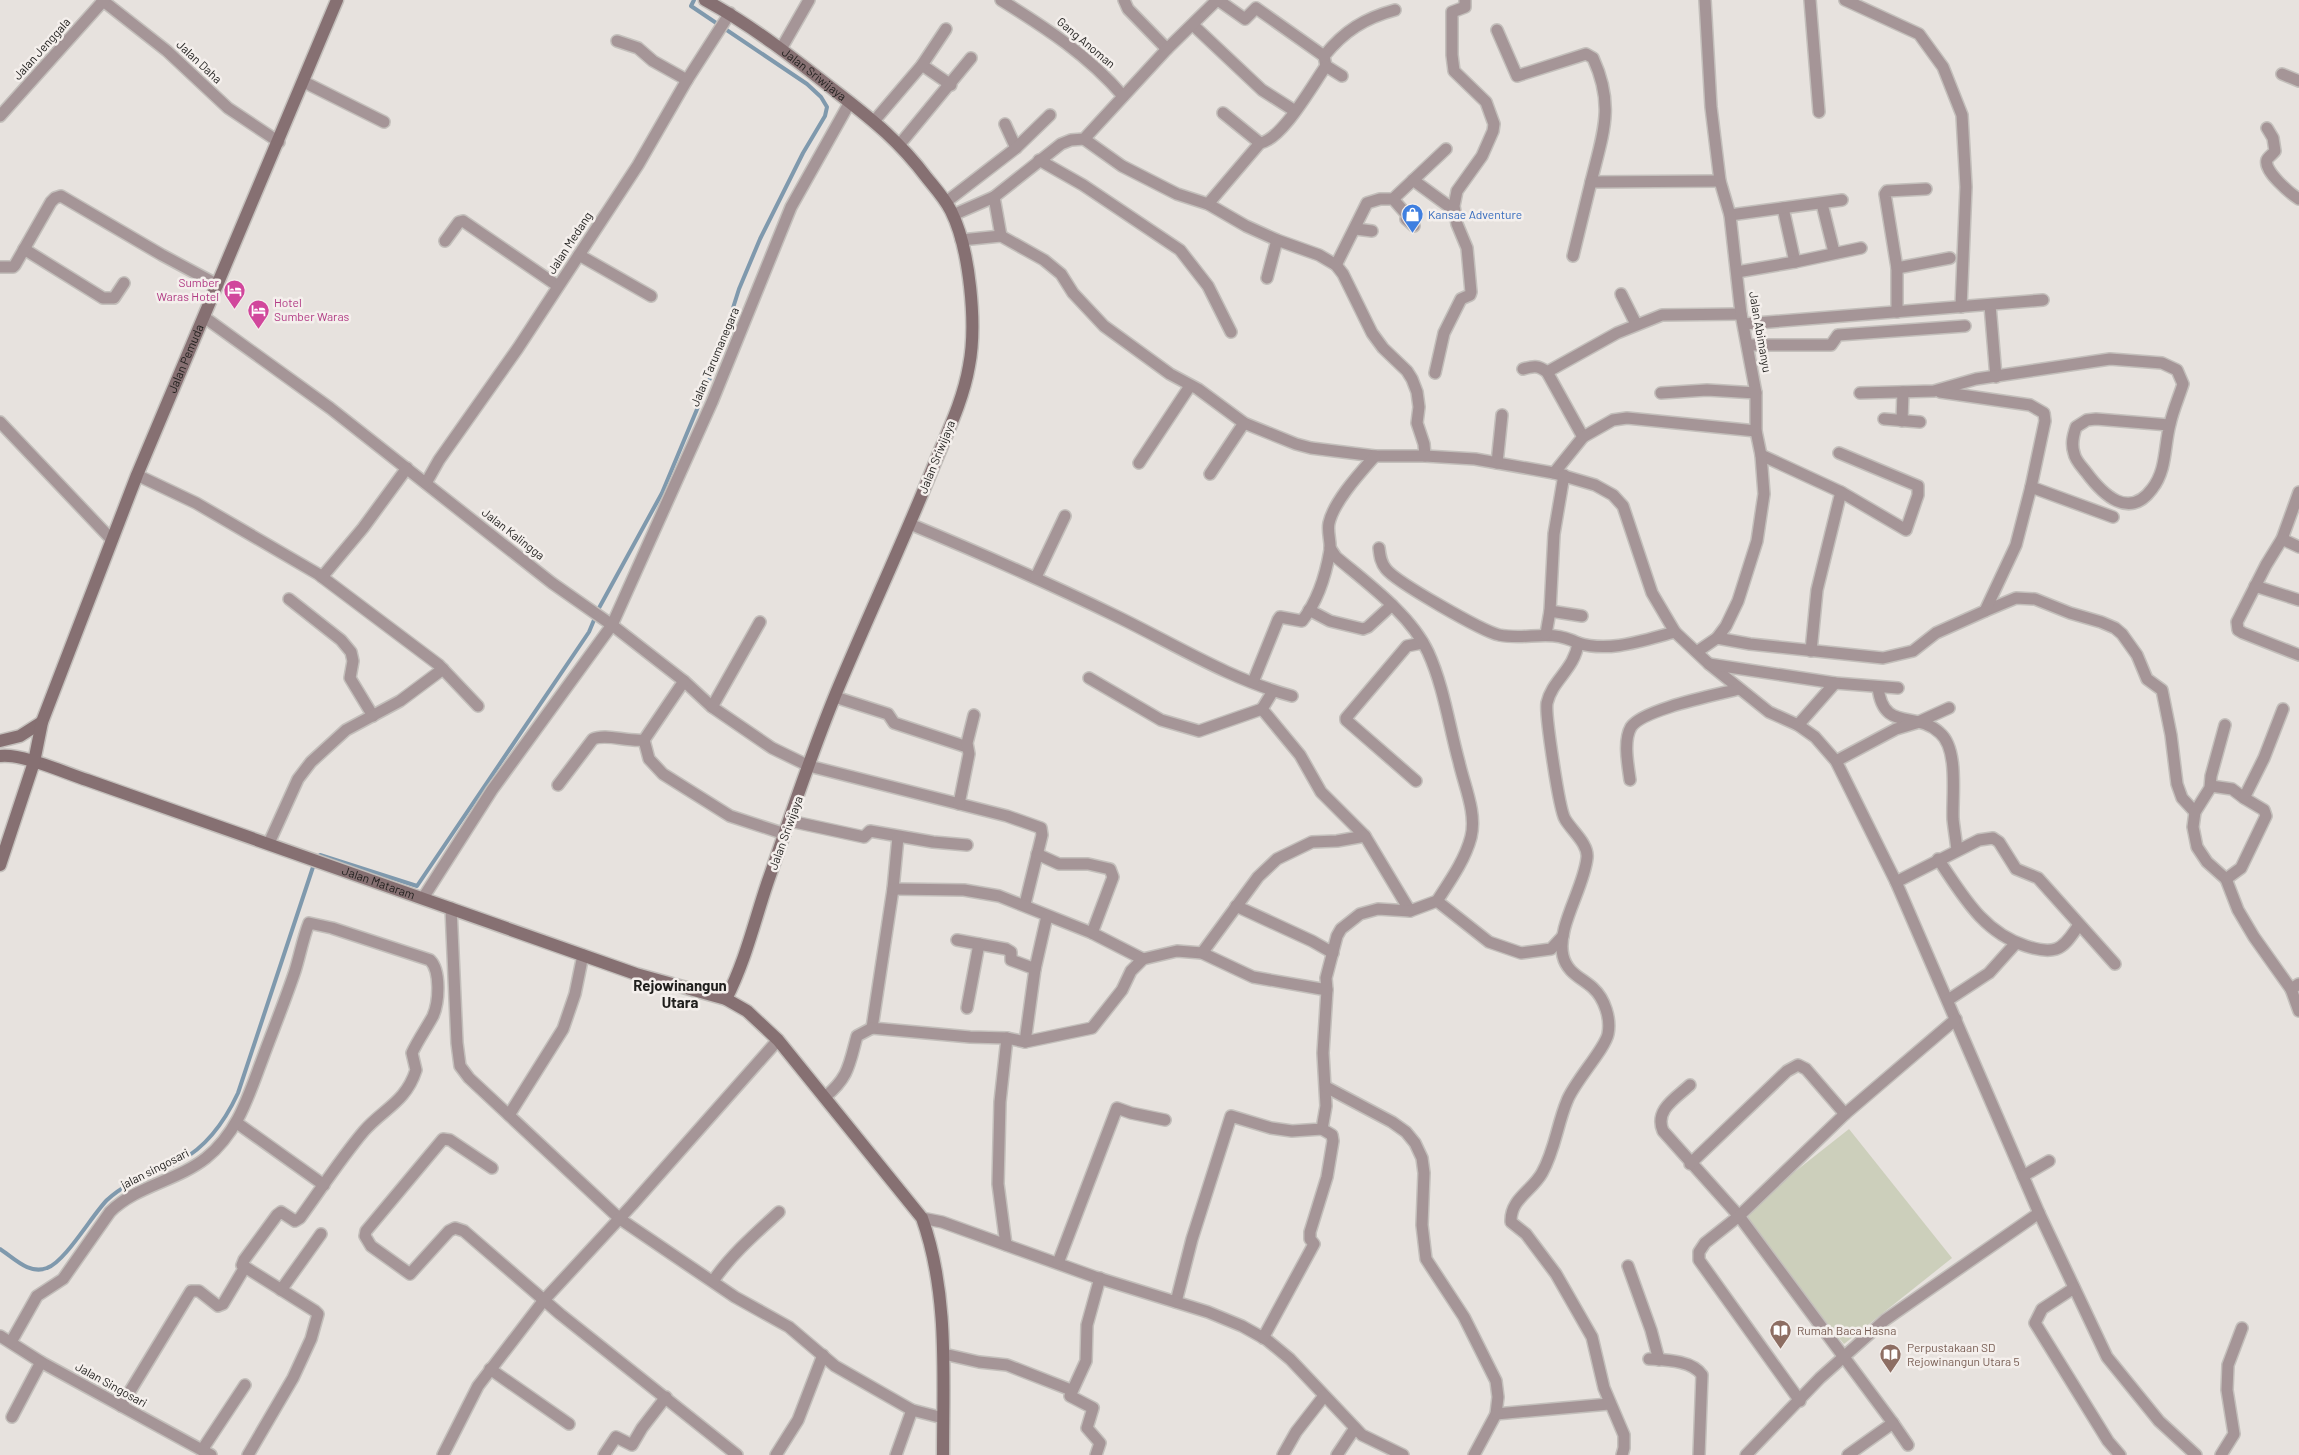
<svg xmlns="http://www.w3.org/2000/svg" width="2299" height="1455" viewBox="0 0 2299 1455" font-family="Barlow,sans-serif">
  <style>
    .green { fill: #cccfbb }
    .lines { fill: none; stroke-linecap: round; stroke-linejoin: round }
    .stream { stroke: #7f99ad; stroke-width: 4 }
    .street-casing { stroke: #c3bfbb; stroke-width: 14 }
    .secondary-casing { stroke: #c3bfbb; stroke-width: 15 }
    .street { stroke: #a59597; stroke-width: 11 }
    .secondary { stroke: #867072; stroke-width: 12 }
    .labels { text-anchor: middle; stroke-width: 5; stroke-linejoin: round; paint-order: stroke }
    .street-label { font-size: 12px; fill: #201f1d; stroke: #f4efec }
    .shop-label { font-size: 12px; fill: #366cbe; stroke: #f4efec; text-anchor: start }
    .hotel-label { font-size: 12px; fill: #b23c85; stroke: #f4efec; text-anchor: end }
    .education-label { font-size: 12px; fill: #785e54; stroke: #f4efec; text-anchor: start }
    .quarter-label { font-size: 15px; font-weight: bold; fill: #201f1d; stroke: #f4efec }
  </style>
  <rect width="100%" height="100%" fill="#e7e2de"/>
  <path class="green" d="M1849,1129L1952,1258L1844,1344L1740,1215Z"/>
  <g class="lines">
    <path class="stream" d="M0,1249C14,1258 29,1275 47,1268C65,1262 92,1215 107,1200C128,1180 155,1174 180,1161C208,1146 225,1121 238,1093L316,858L320,855L417,886L589,632L599,608L662,493L713,371L739,289L760,239L803,153L825,116L827,107L821,97L807,84L691,6L694,0"/>
    <defs>
      <g id="street">
        <path d="M102,0L167,51L228,108L279,142"/>
        <path d="M1001,0C1046,28 1088,55 1123,96"/>
        <path d="M1124,0L1128,9L1167,49"/>
        <path d="M1218,0L1245,19L1256,8L1324,56"/>
        <path d="M1810,0L1819,112"/>
        <path d="M1845,0L1919,34L1943,67L1962,115L1966,187L1961,307"/>
        <path d="M1193,25L1262,90L1295,111"/>
        <path d="M1497,30L1517,76L1586,54L1593,58C1615,106 1603,133 1591,182"/>
        <path d="M617,41L638,48L653,61L687,80"/>
        <path d="M781,49L809,0"/>
        <path d="M922,65L951,85"/>
        <path d="M2282,74L2299,81"/>
        <path d="M1342,76L1326,66L1324,56C1344,31 1365,18 1395,10"/>
        <path d="M304,82L384,122"/>
        <path d="M1223,113L1260,143"/>
        <path d="M0,116L104,0"/>
        <path d="M875,120L922,65L946,29"/>
        <path d="M1005,124L1016,148"/>
        <path d="M2267,128L2273,138L2275,151C2273,154 2268,157 2267,160C2263,171 2291,194 2299,199"/>
        <path d="M1084,139L1122,166L1177,194L1208,204L1246,226L1277,240L1319,255L1336,265L1343,274L1372,333L1383,348L1407,371L1412,379L1417,392L1419,407L1417,423L1424,444L1425,456"/>
        <path d="M900,144L971,58"/>
        <path d="M1039,160L1083,185L1180,250L1208,286L1231,332"/>
        <path d="M1413,180L1454,210"/>
        <path d="M1393,199L1446,149"/>
        <path d="M946,202L1016,148L1050,115"/>
        <path d="M1208,204L1260,143C1282,140 1313,84 1326,66"/>
        <path d="M1822,204L1834,252"/>
        <path d="M1783,208L1795,262L1861,248"/>
        <path d="M953,215L994,197"/>
        <path d="M1730,215L1842,200"/>
        <path d="M1356,229L1372,231"/>
        <path d="M1001,236L994,197L1061,144L1071,140L1084,139L1167,49L1217,0"/>
        <path d="M961,240L1001,236L1044,260L1061,274L1073,293L1104,326L1170,374L1198,389L1244,423L1296,444L1311,448L1375,456H1425L1475,459L1554,473L1595,485L1613,495L1623,506L1652,593L1675,632L1709,664L1769,712L1798,725L1815,737L1836,761L1896,882L2039,1213L2107,1357L2159,1421L2196,1455"/>
        <path d="M445,241L459,222L463,221L558,286"/>
        <path d="M24,249L103,298H114L124,283"/>
        <path d="M579,255L651,296"/>
        <path d="M1573,256L1591,182L1720,181"/>
        <path d="M1336,265L1367,203L1380,199H1393L1407,215L1406,219L1414,226"/>
        <path d="M0,267H13L15,265L51,202L55,198L61,196L162,255L218,285"/>
        <path d="M1897,268L1950,258"/>
        <path d="M1737,272L1795,262"/>
        <path d="M1267,278L1277,240"/>
        <path d="M1621,294L1636,324"/>
        <path d="M1990,305L1996,377"/>
        <path d="M1897,312V268L1885,194L1887,191L1926,189"/>
        <path d="M204,317L330,408L552,583L612,625L684,681L712,707L772,748L809,766L1007,816L1041,828L1042,835L1025,904"/>
        <path d="M1744,324L2043,300"/>
        <path d="M1748,345H1831L1838,335L1965,326"/>
        <path d="M1523,369C1533,366 1538,365 1547,372L1583,437L1554,473"/>
        <path d="M1547,372L1617,333L1662,315L1741,314"/>
        <path d="M1435,373L1444,333L1461,299L1470,295L1471,292L1467,248L1457,224L1454,206L1457,191L1482,156L1493,131L1494,124L1486,102L1454,71L1452,55V12L1465,7V0"/>
        <path d="M1940,392L2030,405L2044,413L2045,421L2031,487L2113,517"/>
        <path d="M1661,393L1707,390L1756,393"/>
        <path d="M1860,393L1934,391L1976,379L2110,359L2162,363L2177,370L2183,384C2179,397 2173,410 2170,424C2164,446 2167,470 2152,489C2129,520 2103,495 2086,472C2082,467 2075,460 2074,453C2071,444 2073,436 2076,427L2087,420L2096,419L2169,425"/>
        <path d="M1884,419L1920,422"/>
        <path d="M1902,421L1903,392"/>
        <path d="M0,422L112,540"/>
        <path d="M1583,437L1613,420L1627,418L1756,431"/>
        <path d="M1761,455L1841,492L1906,530L1918,495V486L1839,453"/>
        <path d="M1139,463L1190,386"/>
        <path d="M1497,463L1502,415"/>
        <path d="M1210,474L1244,423"/>
        <path d="M137,475L196,503L318,574L439,665L478,706"/>
        <path d="M426,483L439,460L518,348L638,165L687,80L730,13"/>
        <path d="M2299,492L2282,539L2266,565L2237,622L2238,630L2243,633L2299,655"/>
        <path d="M910,524C980,553 1048,583 1116,616C1174,644 1229,679 1292,696"/>
        <path d="M2282,539L2299,547"/>
        <path d="M1379,548C1380,557 1381,563 1386,569C1396,582 1482,631 1499,635C1529,641 1547,628 1578,643C1575,669 1552,680 1547,703C1545,714 1559,809 1565,819C1571,830 1589,844 1587,858C1584,888 1556,928 1563,956C1567,973 1582,978 1593,988C1605,999 1611,1019 1608,1034C1605,1049 1574,1082 1567,1101C1557,1125 1555,1150 1542,1173C1532,1191 1510,1199 1511,1222L1526,1234L1556,1274L1592,1337L1604,1388L1624,1435V1448L1622,1455"/>
        <path d="M322,577L363,528L407,468"/>
        <path d="M1036,577L1065,516"/>
        <path d="M2255,586L2299,600"/>
        <path d="M289,599L341,640L351,652L353,661L350,678L373,716"/>
        <path d="M1309,610L1330,621L1363,629L1368,627L1392,605"/>
        <path d="M1550,611L1582,616"/>
        <path d="M1985,611L2016,598L2035,599L2070,613L2101,622L2115,628L2122,634L2137,655L2147,679L2162,690L2171,735L2177,784L2182,798L2195,812"/>
        <path d="M1546,634L1550,611L1554,534L1564,475"/>
        <path d="M1717,638L1750,644L1883,658L1913,651L1936,633L1985,611L2016,545L2031,487"/>
        <path d="M1578,643C1610,653 1644,640 1675,632"/>
        <path d="M1698,651L1717,638L1726,626L1738,601L1757,541L1764,494L1761,455L1756,431V393L1741,314L1730,215L1720,181L1711,107L1705,0"/>
        <path d="M1811,651L1817,590L1841,492"/>
        <path d="M1709,664L1835,683L1898,688"/>
        <path d="M1089,678L1161,720L1199,731L1262,709"/>
        <path d="M1253,682L1278,620L1280,617L1302,621C1317,602 1326,574 1330,550C1331,541 1327,532 1329,523C1334,501 1360,473 1375,456"/>
        <path d="M1878,687C1883,733 1916,710 1940,733C1959,749 1952,797 1953,819C1954,829 1956,840 1957,850"/>
        <path d="M1273,691L1262,709L1300,755L1321,792L1365,836"/>
        <path d="M835,697L888,714L894,723L967,747"/>
        <path d="M712,707L760,622"/>
        <path d="M1798,725L1835,683"/>
        <path d="M2225,725L2211,776L2210,788L2195,812L2193,827L2197,847L2207,862L2226,879L2238,910L2254,937L2291,989"/>
        <path d="M644,740L649,759L663,774L730,816L785,834"/>
        <path d="M1836,761L1896,729L1916,723L1949,708"/>
        <path d="M1630,780C1628,765 1623,741 1631,727C1643,709 1716,695 1739,689"/>
        <path d="M1416,781L1346,720V718L1407,646L1422,643"/>
        <path d="M558,785L593,739C606,733 626,742 644,740L684,681"/>
        <path d="M2211,786L2232,789L2244,798"/>
        <path d="M959,804L969,754L967,743L974,715"/>
        <path d="M790,821L864,837L870,831L933,842L967,845"/>
        <path d="M898,837L893,889L872,1028L970,1037L1007,1038L1025,1042L1092,1028L1122,990L1131,971L1143,959L1177,951L1202,953L1253,977L1327,990L1323,1053L1326,1106L1322,1129L1292,1131L1271,1128L1231,1116L1192,1239L1176,1302"/>
        <path d="M269,843L298,779L311,762L346,730L400,701L443,669"/>
        <path d="M1037,854L1059,864H1088L1110,869L1113,877L1092,933"/>
        <path d="M1938,859C1962,894 1982,932 2026,946C2035,949 2046,952 2056,949C2066,946 2073,933 2079,925"/>
        <path d="M2226,879L2241,868L2266,816L2264,810L2244,798L2264,758L2283,709"/>
        <path d="M1896,882L1979,840L1993,838L1999,842L2016,869L2038,878L2115,964"/>
        <path d="M893,889L964,890L999,896L1092,933L1143,959"/>
        <path d="M423,898L492,790L612,625L712,402L791,207L850,102"/>
        <path d="M1437,901L1489,942L1521,953L1551,949L1563,936"/>
        <path d="M1236,906L1312,941L1333,953"/>
        <path d="M451,908L457,1043L460,1066L469,1078L620,1219L735,1297L789,1327L835,1366L912,1410L943,1418"/>
        <path d="M957,940L1006,949L1011,952V960L1035,969"/>
        <path d="M1202,953L1258,877L1277,859L1312,842L1337,841L1365,836L1410,911"/>
        <path d="M2299,984L2291,989L2299,1011"/>
        <path d="M1327,990L1326,978L1337,936L1341,929L1360,914L1378,909L1410,911L1437,901C1450,881 1465,860 1471,837C1477,813 1464,785 1459,762C1449,726 1444,687 1428,652C1411,615 1367,583 1336,557L1330,548"/>
        <path d="M1948,1000L1989,973L2016,943"/>
        <path d="M967,1008L979,944"/>
        <path d="M1025,1042L1035,969L1047,916"/>
        <path d="M1690,1085C1676,1098 1654,1110 1663,1131L1739,1216L1893,1423L1848,1455"/>
        <path d="M1326,1087L1392,1122L1406,1132L1415,1143L1422,1158L1424,1173L1422,1225L1426,1259L1464,1317L1496,1381L1498,1397L1496,1414L1474,1455"/>
        <path d="M825,1097C849,1077 849,1065 857,1036L872,1028"/>
        <path d="M509,1115L563,1029L575,994L583,955"/>
        <path d="M237,1123L324,1185"/>
        <path d="M1690,1164L1787,1071L1798,1065L1806,1069L1845,1114"/>
        <path d="M492,1168L450,1140L443,1139L366,1231L365,1236L371,1246L410,1274L449,1231L455,1228L464,1231L560,1314L737,1455"/>
        <path d="M2023,1176L2049,1161"/>
        <path d="M922,1218L942,1222L1095,1277L1208,1312L1242,1326L1267,1340L1290,1359L1362,1435L1403,1455"/>
        <path d="M1006,1245L998,1184L1000,1102L1007,1038"/>
        <path d="M1058,1263L1117,1108L1131,1113L1165,1120"/>
        <path d="M1628,1266L1651,1330L1659,1360"/>
        <path d="M245,1267L315,1311L318,1314L311,1339L293,1378L248,1455"/>
        <path d="M713,1281C731,1255 755,1234 779,1212"/>
        <path d="M2074,1288L2042,1309L2035,1323L2108,1441L2120,1455"/>
        <path d="M281,1290L321,1234"/>
        <path d="M0,1336L41,1362L211,1455"/>
        <path d="M1263,1338L1314,1244L1310,1239V1232L1327,1177L1333,1141L1332,1135L1322,1129"/>
        <path d="M11,1342L37,1296L63,1279L110,1212C136,1186 177,1181 206,1158C238,1132 248,1097 262,1060C273,1030 285,1001 295,971C300,955 303,938 309,923L332,928L430,960C441,971 439,1002 433,1016C426,1029 418,1040 412,1053L416,1070C406,1102 383,1109 364,1131C341,1158 321,1189 300,1218L295,1221L281,1212L277,1215L244,1260L242,1265L245,1267L223,1304L218,1306L199,1291H191L121,1406"/>
        <path d="M944,1354L979,1362L1007,1365L1071,1390"/>
        <path d="M1649,1359C1665,1360 1692,1360 1702,1375L1699,1455"/>
        <path d="M490,1369L569,1424"/>
        <path d="M1800,1401L1699,1260V1252L1705,1243L1739,1216L1845,1114L1956,1019"/>
        <path d="M1496,1414L1609,1404"/>
        <path d="M12,1417L41,1362"/>
        <path d="M1893,1423L1908,1445"/>
        <path d="M202,1450L245,1385"/>
        <path d="M443,1455L478,1386L544,1300L632,1205L778,1040"/>
        <path d="M604,1455L616,1437L632,1445L642,1428L666,1397"/>
        <path d="M776,1455L798,1420L823,1355"/>
        <path d="M896,1455L912,1410"/>
        <path d="M1096,1455L1100,1443L1087,1428L1093,1408L1070,1396L1086,1361L1087,1325L1100,1278"/>
        <path d="M1283,1455L1296,1432L1324,1396"/>
        <path d="M1337,1455L1355,1428"/>
        <path d="M1746,1455L1820,1378L1885,1320L2039,1213"/>
        <path d="M2221,1455L2234,1434L2227,1390L2228,1365L2242,1328"/>
      </g>
      <g id="secondary">
        <path id="s1" d="M705,0C753,26 796,60 839,94C874,121 900,142 927,178C936,189 945,199 951,211C970,249 977,325 969,366C963,401 947,433 934,465C904,540 870,612 839,686C812,750 790,818 767,884C754,923 745,962 726,999"/>
        <path d="M0,741L20,736L42,722"/>
        <path id="s2" d="M0,756C22,753 65,773 87,780L636,974L726,999L747,1011L778,1040L922,1218C949,1293 943,1377 943,1455"/>
        <path id="s3" d="M0,865L34,762L42,722L137,475L337,0"/>
      </g>
    </defs>
    <use href="#street" class="street-casing"/>
    <use href="#secondary" class="secondary-casing"/>
    <use href="#street" class="street"/>
    <use href="#secondary" class="secondary"/>
  </g>
  <defs>
    <symbol id="shop-pin" viewBox="-11 -11 22 30"><path d="M0 17L-7.5 6A9.5 9.5 0 1 1 7.5 6Z" fill="#3f7fe0" stroke="#f4efec"/><path d="M-5-2.5h2.3a2.7 3.5 0 0 1 5.4 0H5L5.5 6h-11ZM-1.5-2.5h3a1.5 2.3 0 0 0-3 0Z" fill="#fff"/></symbol>
    <symbol id="hotel-pin" viewBox="-11 -11 22 30"><path d="M0 17L-7.5 6A9.5 9.5 0 1 1 7.5 6Z" fill="#d1479c" stroke="#f4efec"/><path d="M-6-4.5h1.5V1H6V5H4.5V3h-9V5H-6ZM-4 0a1.8 1.8 0 1 1 3.6 0ZM.5 0V-2.5h3Q6-2.5 6 0Z" fill="#fff"/></symbol>
    <symbol id="library-pin" viewBox="-11 -11 22 30"><path d="M0 17L-7.5 6A9.5 9.5 0 1 1 7.5 6Z" fill="#8d6e63" stroke="#f4efec"/><path d="M-6-4Q-3-5.5-.7-3.5V5Q-3 3-6 4ZM6-4Q3-5.5 .7-3.5V5Q3 3 6 4Z" fill="#fff"/></symbol>
  </defs>
  <g fill-rule="evenodd">
    <use href="#shop-pin" x="1400" y="202" width="25" height="34"/>
    <use href="#hotel-pin" x="222" y="278" width="25" height="34"/>
    <use href="#hotel-pin" x="246" y="298" width="25" height="34"/>
    <use href="#library-pin" x="1768" y="1318" width="25" height="34"/>
    <use href="#library-pin" x="1878" y="1342" width="25" height="34"/>
  </g>
  <g class="labels">
    <g class="street-label">
      <text transform="translate(1086 43) rotate(40)" y="4">Gang Anoman</text>
      <text transform="translate(42 49) rotate(-48)" y="4">Jalan Jenggala</text>
      <text transform="translate(199 62) rotate(43)" y="4">Jalan Daha</text>
      <text dy="4" stroke="none"><textPath href="#s1" startOffset="132">Jalan Sriwijaya</textPath></text>
      <text transform="translate(570 243) rotate(-57)" y="4">Jalan Medang</text>
      <text transform="translate(1760 332) rotate(80)" y="4">Jalan Abimanyu</text>
      <text transform="translate(715 357) rotate(-67)" y="4">Jalan Tarumanegara</text>
      <text dy="4" stroke="none"><textPath href="#s3" startOffset="540">Jalan Pemuda</textPath></text>
      <text transform="translate(937 457) rotate(-68)" y="4">Jalan Sriwijaya</text>
      <text transform="translate(513 534) rotate(38)" y="4">Jalan Kalingga</text>
      <text transform="translate(786 833) rotate(-70)" y="4">Jalan Sriwijaya</text>
      <text dy="4" stroke="none"><textPath href="#s2" startOffset="400">Jalan Mataram</textPath></text>
      <text transform="translate(155 1169) rotate(-27)" y="4">jalan singosari</text>
      <text transform="translate(111 1385) rotate(29)" y="4">Jalan Singosari</text>
    </g>
    <g class="shop-label">
      <text x="1428" y="219">Kansae Adventure</text>
    </g>
    <g class="hotel-label">
      <text x="219" y="287">Sumber<tspan x="219" dy="14">Waras Hotel</tspan></text>
      <text x="274" y="307" text-anchor="start">Hotel<tspan x="274" dy="14">Sumber Waras</tspan></text>
    </g>
    <g class="education-label">
      <text x="1797" y="1335">Rumah Baca Hasna</text>
      <text x="1907" y="1352">Perpustakaan SD<tspan x="1907" dy="14">Rejowinangun Utara 5</tspan></text>
    </g>
    <g class="quarter-label">
      <text x="680" y="991">Rejowinangun<tspan x="680" dy="17">Utara</tspan></text>
    </g>
  </g>
</svg>
